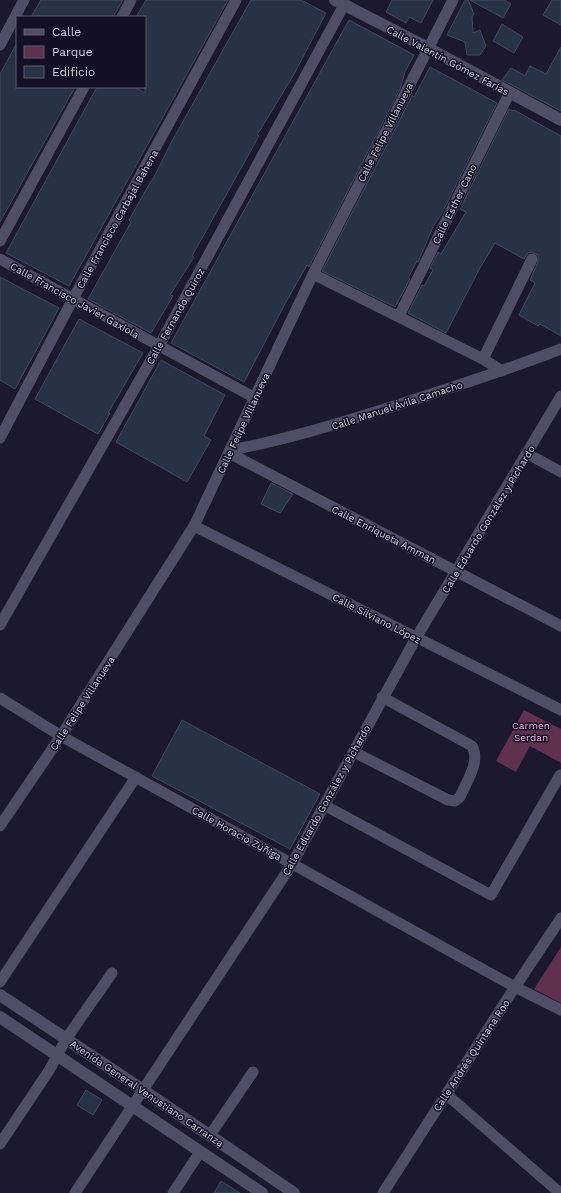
<svg xmlns="http://www.w3.org/2000/svg" width="561" height="1193" viewBox="0 0 561 1193" font-family="'Work Sans',sans-serif">
  <style>
    .green { fill: #5f314f }
    .building { fill: #283247; stroke: #404a61 }
    .lines { fill: none; stroke-linecap: round; stroke-linejoin: round }
    .street { stroke: #504d66; stroke-width: 11 }
    .secondary { stroke: #504d66; stroke-width: 12 }
    .labels { text-anchor: middle; stroke-width: 3; stroke-linejoin: round; paint-order: stroke }
    .street-label { font-size: 10px; fill: #d6d4e3; stroke: #130f24 }
    .park-label { font-size: 10px; fill: #fcb4e1; stroke: #130f24 }
  </style>
  <rect width="100%" height="100%" fill="#1c182e"/>
  <g class="green">
    <path d="M524,710L561,729V763L530,746L516,772L496,761Z"/>
    <path d="M561,947V1003L534,989Z"/>
  </g>
  <g class="building">
    <path d="M41,0H123L113,17H31Z"/>
    <path d="M146,0H228L69,286L6,253L97,87H134L145,93V17H136Z"/>
    <path d="M251,0H301L326,13L293,76L257,135L259,136L192,256L194,257L170,295L173,296L151,333L88,299L131,222L129,220L151,181H152L172,141Z"/>
    <path d="M392,0H433L421,23L409,17L406,23L386,12Z"/>
    <path d="M465,0H468L474,14L472,17L473,33L480,30L486,46L480,55H467L465,42L447,35Z"/>
    <path d="M470,0H505L511,4L503,18Z"/>
    <path d="M552,0H561V25L543,15Z"/>
    <path d="M349,20L414,55L405,72L400,89L309,267L307,265L286,302L244,382L171,343Z"/>
    <path d="M502,24L523,37L514,53L493,41Z"/>
    <path d="M17,43V87H75L0,222V74Z"/>
    <path d="M561,47V111L502,80L511,68L525,76L530,66L546,74Z"/>
    <path d="M430,67L497,103L443,211L433,227L418,262L417,261L408,278L410,279L395,307L322,271L412,96L414,97Z"/>
    <path d="M509,109L513,111L514,110L561,136V336L540,324L538,326L519,315L535,283L530,280L538,262V255L531,252L528,253L524,259L495,243L480,268L446,333L408,313L422,285L424,286L433,270L430,268L438,252L441,254L466,212L460,209Z"/>
    <path d="M0,277L59,308L15,389L0,380Z"/>
    <path d="M79,319L143,353L108,413H110L98,434L35,399Z"/>
    <path d="M161,360L225,395L204,436L211,440L187,482L116,442Z"/>
    <path d="M271,483L293,494L280,513L261,504Z"/>
    <path d="M182,720L320,794L290,849L152,776Z"/>
    <path d="M86,1090L102,1100L93,1115L77,1105Z"/>
    <path d="M221,1181L240,1193H214Z"/>
  </g>
  <g class="lines">
    <g class="street">
      <path d="M122,17L131,0"/>
      <path d="M0,45L24,0"/>
      <path d="M0,241L84,87"/>
      <path d="M0,259L255,398"/>
      <path d="M313,274L483,359L502,371"/>
      <path d="M399,316L510,92"/>
      <path d="M483,359L532,259"/>
      <path d="M0,438L73,299L236,0"/>
      <path d="M230,450C286,440 340,423 394,406C451,388 506,370 561,349"/>
      <path d="M229,453L561,626"/>
      <path d="M528,454L561,472"/>
      <path d="M194,526L561,710"/>
      <path d="M0,625L159,346L344,5"/>
      <path d="M0,698L61,736L515,987L561,1010"/>
      <path d="M354,752L448,800L455,801L460,797C466,782 481,762 472,746L382,697"/>
      <path d="M324,805L491,895L560,775"/>
      <path d="M0,826L61,736L194,526L313,274L453,0"/>
      <path d="M0,982L136,777"/>
      <path d="M446,1094L560,1193"/>
      <path d="M210,1135L253,1072"/>
      <path d="M0,1144L50,1069L66,1039L112,973"/>
      <path d="M75,1193L292,864L416,638L561,396"/>
      <path d="M173,1193L200,1152"/>
      <path d="M383,1193L515,987L561,918"/>
    </g>
    <g class="secondary">
      <path d="M335,0L428,48L561,120"/>
      <path d="M0,995L143,1090L294,1193"/>
      <path d="M0,1017L262,1193"/>
    </g>
  </g>
  <g class="labels">
    <g class="street-label">
      <text transform="translate(448 60) rotate(28)" y="4">Calle Valentín Gómez Farías</text>
      <text transform="translate(385 132) rotate(-63)" y="4">Calle Felipe Villanueva</text>
      <text transform="translate(454 204) rotate(-64)" y="4">Calle Esther Cano</text>
      <text transform="translate(117 219) rotate(-61)" y="4">Calle Francisco Carbajal Bahena</text>
      <text transform="translate(75 300) rotate(29)" y="4">Calle Francisco Javier Gaxiola</text>
      <text transform="translate(175 316) rotate(-61)" y="4">Calle Fernando Quiroz</text>
      <text transform="translate(397 405) rotate(-18)" y="4">Calle Manuel Ávila Camacho</text>
      <text transform="translate(243 423) rotate(-65)" y="4">Calle Felipe Villanueva</text>
      <text transform="translate(488 519) rotate(-59)" y="4">Calle Eduardo González y Pichardo</text>
      <text transform="translate(384 534) rotate(27)" y="4">Calle Enriqueta Amman</text>
      <text transform="translate(377 618) rotate(27)" y="4">Calle Silviano López</text>
      <text transform="translate(82 703) rotate(-57)" y="4">Calle Felipe Villanueva</text>
      <text transform="translate(326 800) rotate(-61)" y="4">Calle Eduardo González y Pichardo</text>
      <text transform="translate(237 833) rotate(29)" y="4">Calle Horacio Zúñiga</text>
      <text transform="translate(471 1055) rotate(-57)" y="4">Calle Andrés Quintana Roo</text>
      <text transform="translate(147 1093) rotate(34)" y="4">Avenida General Venustiano Carranza</text>
    </g>
    <g class="park-label">
      <text x="531" y="729">Carmen<tspan x="531" dy="12">Serdan</tspan></text>
    </g>
  </g>
  <rect x="16" y="16" width="130" height="72" fill="#130f24" stroke="#615e70"/>
  <rect x="24" y="29" width="20" height="6" fill="#504d66" stroke="#615e70"/>
  <text x="52" y="36" font-size="12" fill="#d6d4e3">Calle</text>
  <rect x="24" y="46" width="20" height="12" fill="#5f314f" stroke="#615e70"/>
  <text x="52" y="56" font-size="12" fill="#d6d4e3">Parque</text>
  <rect x="24" y="66" width="20" height="12" fill="#283247" stroke="#615e70"/>
  <text x="52" y="76" font-size="12" fill="#d6d4e3">Edificio</text>
</svg>
